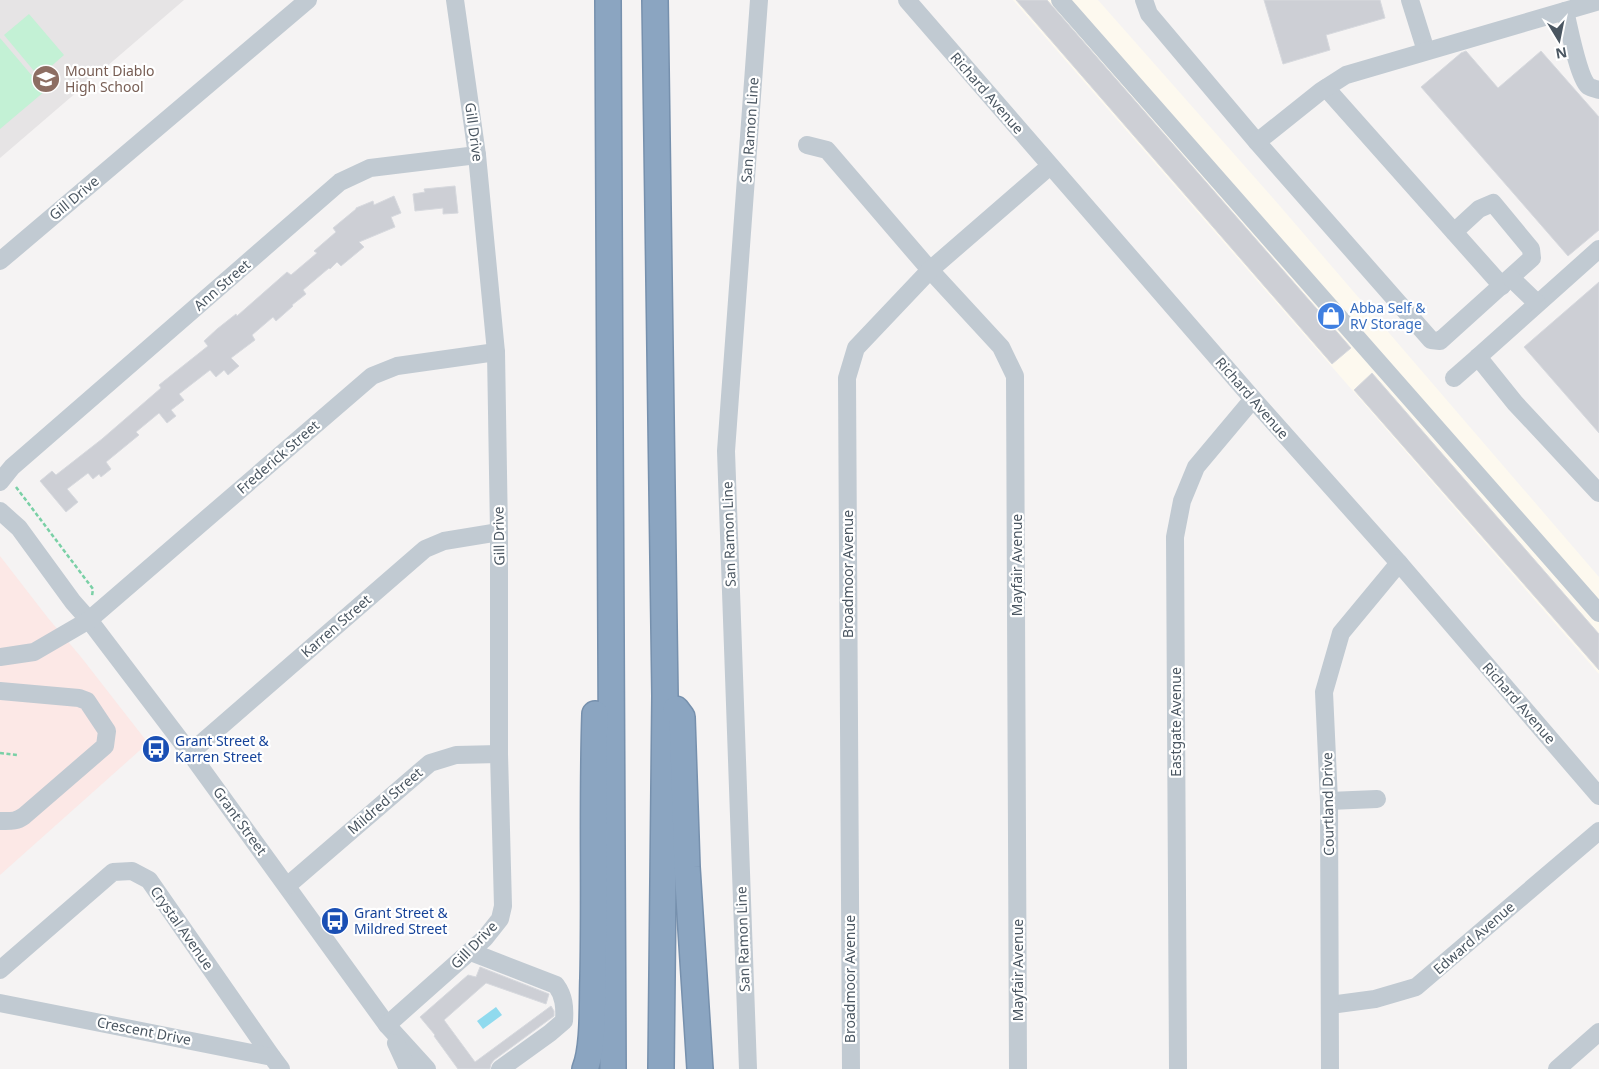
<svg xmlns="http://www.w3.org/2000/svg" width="1599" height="1069" viewBox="0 0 1599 1069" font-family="'Noto Sans',sans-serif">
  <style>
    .commercial { fill: #fdf9ef }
    .education { fill: #e6e4e5 }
    .medical { fill: #fce8e6 }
    .green { fill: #c3f1d5 }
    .water { fill: #90daee }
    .building { fill: #cdcfd5; stroke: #d7d9de }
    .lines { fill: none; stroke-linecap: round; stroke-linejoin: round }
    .highway-casing { stroke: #7690ad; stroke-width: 28 }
    .path { stroke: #7ad0a6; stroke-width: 2.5; stroke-dasharray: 4 2.5; stroke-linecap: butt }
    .minor { stroke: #c1cad2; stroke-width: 18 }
    .highway { stroke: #8ba5c1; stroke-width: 25 }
    .labels { text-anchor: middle; stroke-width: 4.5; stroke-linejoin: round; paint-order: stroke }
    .education-label { font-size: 14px; fill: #785e54; stroke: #fff; text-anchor: start }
    .street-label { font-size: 14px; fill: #4a5661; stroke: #fff }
    .shop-label { font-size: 14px; fill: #366cbe; stroke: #fff; text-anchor: start }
    .transit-label { font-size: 14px; fill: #164399; stroke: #fff; text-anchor: start }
  </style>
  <rect width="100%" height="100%" fill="#f5f3f3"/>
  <path class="commercial" d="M1013,0H1098L1279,205L1599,577V674Z"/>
  <path class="education" d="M0,0H184L0,158Z"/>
  <path class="medical" d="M0,556L48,618L81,657L148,743L0,875Z"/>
  <g class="green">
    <path d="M29,14L64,55L39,77L4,35Z"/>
    <path d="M0,38L45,91L0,129Z"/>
  </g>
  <path class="water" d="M496,1007L502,1015L483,1029L477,1021Z"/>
  <g class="building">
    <path d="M1016,0H1047L1351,348L1332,364Z"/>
    <path d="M1264,0H1380L1385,18L1326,35L1330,50L1283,64Z"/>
    <path d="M1466,51L1498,88L1541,51L1599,117V230L1568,256L1421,87L1461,53Z"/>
    <path d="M455,186L458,213L443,214V208L415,211L413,194L425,192L424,189Z"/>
    <path d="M394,196L401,213L391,217L395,227L359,242L364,247L341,266L337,262L330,269L329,268L303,290L306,294L292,305L293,306L276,321L273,317L252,335L255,340L231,358L239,366L228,375L224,370L216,377L210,370L179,394L184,400L171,410L176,416L167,423L159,413L136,432L139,435L106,462L111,469L101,477L99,474L93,479L88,473L67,489L78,502L66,512L40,481L52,471L56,475L102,439L161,388L159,385L208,346L204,341L217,329L236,314L237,316L287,272L291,275L317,253L314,251L336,232L333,228L356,209V208L373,201L374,205Z"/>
    <path d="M1599,282V433L1524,347Z"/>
    <path d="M1372,373L1599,634V670L1354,390Z"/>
    <path d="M480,967L549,994L546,1004L486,983L444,1020L475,1062L551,1006L554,1011V1016L494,1060L491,1064L490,1069H458L434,1036L435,1035L420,1017L468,975L476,977Z"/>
  </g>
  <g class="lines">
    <defs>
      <g id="highway">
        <path d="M608,0L613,1069"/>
        <path d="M655,0L665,696L661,1069"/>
        <path d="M676,709L682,717L687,867L700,1069"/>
        <path d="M585,1069C594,1047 592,1003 593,978C595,890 592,802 595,714"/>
      </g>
    </defs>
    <use href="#highway" class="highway-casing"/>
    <g class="path">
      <path d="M16,487L93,589L92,596"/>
      <path d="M0,753L17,755"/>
    </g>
    <g class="minor">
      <path d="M907,0L1253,399L1399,563L1599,796"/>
      <path d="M1060,0L1599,613"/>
      <path d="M1144,0L1149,14L1257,142L1431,340L1440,341L1532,258L1531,249L1493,203L1479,209L1454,232"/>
      <path d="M1410,0L1426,51"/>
      <path d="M1565,11C1569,27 1578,76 1588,86C1591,88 1596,89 1599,90"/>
      <path d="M1326,88L1502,286"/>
      <path d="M1257,142L1321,91L1346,75L1599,1"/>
      <path d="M807,145L827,150L930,270L1001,347L1015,376L1018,1069"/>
      <path d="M1599,249L1478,357L1515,403L1599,493"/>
      <path d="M0,261L308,0"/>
      <path d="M1511,278L1537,303"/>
      <path d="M1454,378L1478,357"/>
      <path d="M0,482L12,467L340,182L370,168L477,155"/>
      <path d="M0,511L19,528L73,602L89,620L190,753L387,1025L427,1069"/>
      <path d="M0,657L34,652L89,620L372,376L397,366L496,352"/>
      <path d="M0,691L79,698L87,701L107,731L105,746L24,816C16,822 10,821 0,821"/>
      <path d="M190,753L425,549L444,541L499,532"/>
      <path d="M1329,801L1377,799"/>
      <path d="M287,886L430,763L456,755L499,754"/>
      <path d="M471,952L556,985C564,996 565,1007 564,1021L550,1033L500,1069"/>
      <path d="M0,970L113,872L132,871L149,880L272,1057"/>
      <path d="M0,1003L272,1057L281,1069"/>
      <path d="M1330,1005L1375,999L1416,987L1599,831"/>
      <path d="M387,1025L485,938L500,919L503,906L499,754V532L496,352L477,155L455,0"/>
      <path d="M396,1043L408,1069"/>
      <path d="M748,1069L726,451L759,0"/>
      <path d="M851,1069L847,378L856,348L930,270L1050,166"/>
      <path d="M1178,1069L1175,537L1182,501L1196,467L1253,399"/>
      <path d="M1330,1069L1329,801L1324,692L1341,633L1399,563"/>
      <path d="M1557,1069L1599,1032"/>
    </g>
    <use href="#highway" class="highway"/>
  </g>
  <defs>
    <symbol id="school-disc" viewBox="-11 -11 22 22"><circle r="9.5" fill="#8d6e63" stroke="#fff"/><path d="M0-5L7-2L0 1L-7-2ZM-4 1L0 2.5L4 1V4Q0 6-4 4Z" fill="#fff"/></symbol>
    <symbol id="shop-disc" viewBox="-11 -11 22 22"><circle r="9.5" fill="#3f7fe0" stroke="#fff"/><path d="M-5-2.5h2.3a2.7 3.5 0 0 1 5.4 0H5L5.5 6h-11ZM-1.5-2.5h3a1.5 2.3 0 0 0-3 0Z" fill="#fff"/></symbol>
    <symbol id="bus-disc" viewBox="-11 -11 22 22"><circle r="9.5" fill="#1a4fb4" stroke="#fff"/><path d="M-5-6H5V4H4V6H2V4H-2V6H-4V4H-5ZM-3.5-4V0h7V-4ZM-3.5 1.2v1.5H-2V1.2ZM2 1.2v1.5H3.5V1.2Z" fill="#fff"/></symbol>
  </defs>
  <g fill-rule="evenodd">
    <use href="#school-disc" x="30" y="63" width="32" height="32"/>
    <use href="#shop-disc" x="1315" y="300" width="32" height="32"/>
    <use href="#bus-disc" x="140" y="733" width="32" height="32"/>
    <use href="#bus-disc" x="319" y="905" width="32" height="32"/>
  </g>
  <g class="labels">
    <g class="education-label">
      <text x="65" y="76">Mount Diablo<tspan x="65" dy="16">High School</tspan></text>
    </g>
    <g class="street-label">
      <text transform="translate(987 93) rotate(49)" y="5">Richard Avenue</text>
      <text transform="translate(750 130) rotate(-86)" y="5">San Ramon Line</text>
      <text transform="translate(474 132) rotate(82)" y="5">Gill Drive</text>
      <text transform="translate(74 198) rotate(-40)" y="5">Gill Drive</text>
      <text transform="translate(222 285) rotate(-41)" y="5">Ann Street</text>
      <text transform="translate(1252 398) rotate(49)" y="5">Richard Avenue</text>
      <text transform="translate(278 457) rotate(-41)" y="5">Frederick Street</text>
      <text transform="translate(729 534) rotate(-92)" y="5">San Ramon Line</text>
      <text transform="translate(499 536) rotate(-91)" y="5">Gill Drive</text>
      <text transform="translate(1017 565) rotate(-90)" y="5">Mayfair Avenue</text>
      <text transform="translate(848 574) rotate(-90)" y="5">Broadmoor Avenue</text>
      <text transform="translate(336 626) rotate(-41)" y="5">Karren Street</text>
      <text transform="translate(1519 703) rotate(49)" y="5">Richard Avenue</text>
      <text transform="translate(1176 722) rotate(-90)" y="5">Eastgate Avenue</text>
      <text transform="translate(385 801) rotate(-41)" y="5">Mildred Street</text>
      <text transform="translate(1328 804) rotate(-91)" y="5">Courtland Drive</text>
      <text transform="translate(240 821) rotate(54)" y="5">Grant Street</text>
      <text transform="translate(182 928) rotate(55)" y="5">Crystal Avenue</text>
      <text transform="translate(1474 938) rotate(-41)" y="5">Edward Avenue</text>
      <text transform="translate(743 939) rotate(-92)" y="5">San Ramon Line</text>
      <text transform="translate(474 945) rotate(-46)" y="5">Gill Drive</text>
      <text transform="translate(1018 970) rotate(-90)" y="5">Mayfair Avenue</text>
      <text transform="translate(850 979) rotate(-90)" y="5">Broadmoor Avenue</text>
      <text transform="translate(144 1031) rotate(11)" y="5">Crescent Drive</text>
    </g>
    <g class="shop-label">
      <text x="1350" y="313">Abba Self &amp;<tspan x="1350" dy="16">RV Storage</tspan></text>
    </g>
    <g class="transit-label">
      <text x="175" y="746">Grant Street &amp;<tspan x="175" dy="16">Karren Street</tspan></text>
      <text x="354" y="918">Grant Street &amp;<tspan x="354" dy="16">Mildred Street</tspan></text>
    </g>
  </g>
  <g transform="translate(1559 40) rotate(170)" stroke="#ffffff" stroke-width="4" paint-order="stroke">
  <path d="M0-4L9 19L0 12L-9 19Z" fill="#4a5661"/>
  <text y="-8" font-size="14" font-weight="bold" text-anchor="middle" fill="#4a5661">N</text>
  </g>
</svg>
